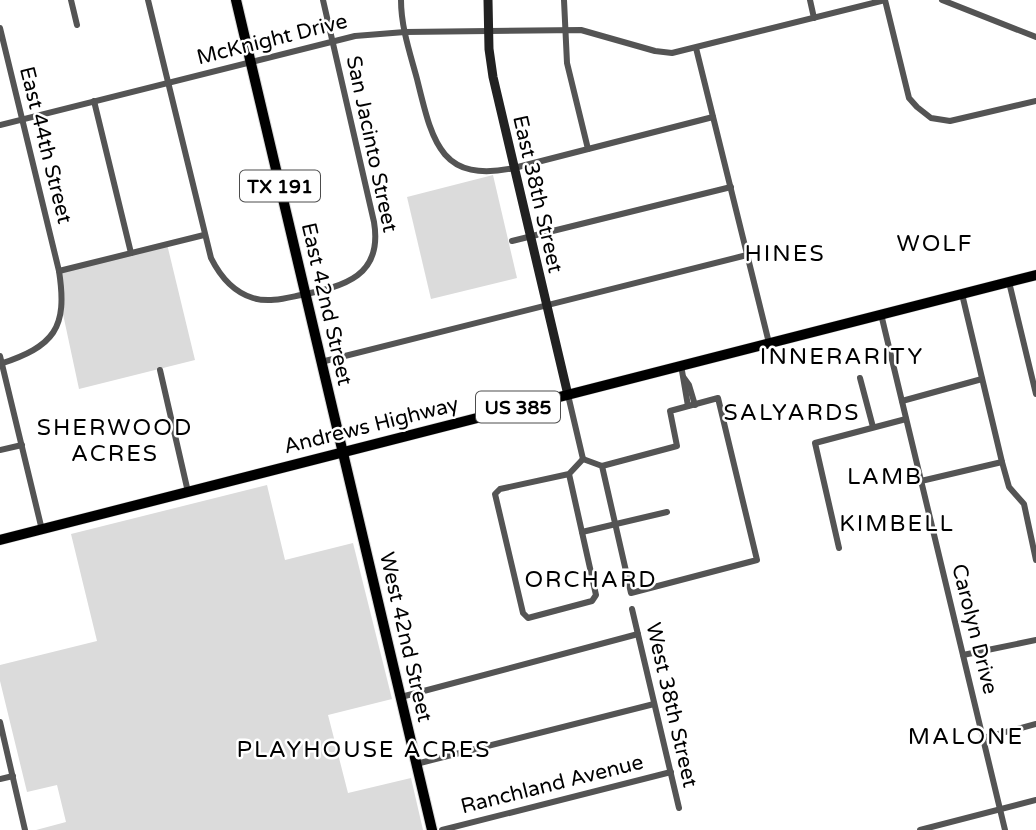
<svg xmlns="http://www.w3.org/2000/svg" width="1036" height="830" viewBox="0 0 1036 830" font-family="'Varela Round',sans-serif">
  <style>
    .green { fill: #dbdbdb }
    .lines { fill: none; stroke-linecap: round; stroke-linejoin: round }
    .primary-casing { stroke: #dbdbdb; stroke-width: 11 }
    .highway-casing { stroke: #dbdbdb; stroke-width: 12 }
    .street { stroke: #545454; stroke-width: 6 }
    .secondary { stroke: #212121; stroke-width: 9 }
    .primary { stroke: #000; stroke-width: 10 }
    .highway { stroke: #000; stroke-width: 10 }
    .labels { text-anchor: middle; stroke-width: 5; stroke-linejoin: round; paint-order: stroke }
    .shield { fill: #fff; stroke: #4c4c4c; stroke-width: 2 }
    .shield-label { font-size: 19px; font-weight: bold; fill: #000 }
    .street-label { font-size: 21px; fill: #000; stroke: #fff }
    .neighbourhood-label { font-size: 23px; letter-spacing: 2px; fill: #000; stroke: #fff }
  </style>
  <rect width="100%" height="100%" fill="#fff"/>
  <g class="green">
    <path d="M493,175L517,278L431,299L407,197Z"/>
    <path d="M167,244L195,360L79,389L63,314V296L59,271Z"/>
    <path d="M267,485L285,560L353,543L392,699L328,715L348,793L411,778L423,830H36L66,822L57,785L27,792L0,681V665L97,641L71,534Z"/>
  </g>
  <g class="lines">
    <defs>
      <path id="primary" d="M0,540L1036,275"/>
      <path id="highway" d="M236,0L432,830"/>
    </defs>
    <use href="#primary" class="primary-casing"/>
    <use href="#highway" class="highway-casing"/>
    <g class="street">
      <path d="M71,0L77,25"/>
      <path d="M148,0L211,258C220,276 233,292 253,298C269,303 286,298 301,295C345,286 383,276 374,222L323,0"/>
      <path d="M401,0C401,27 410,53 417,79C432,139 439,184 514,168L713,117"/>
      <path d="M564,0L567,63L588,149"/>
      <path d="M810,0L814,18"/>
      <path d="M885,0L909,98L917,107L931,118L950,121L1036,101"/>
      <path d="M942,0L1036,37"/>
      <path d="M0,28L59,271C68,329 54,346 0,364"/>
      <path d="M696,48L769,343"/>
      <path d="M94,101L131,253"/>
      <path d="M0,125L355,36L405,32L581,30L655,51L672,53L885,0"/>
      <path d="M512,241L731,187"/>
      <path d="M59,271L204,235"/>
      <path d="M1009,282L1036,394"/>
      <path d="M962,294L1002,462L1009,487L1024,504L1036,560"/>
      <path d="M881,314L1005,830"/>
      <path d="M0,356L42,530"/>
      <path d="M321,362L747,255"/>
      <path d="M681,365L688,406"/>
      <path d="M160,370L188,492"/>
      <path d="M684,378L689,385L695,405"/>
      <path d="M860,378L873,427"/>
      <path d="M568,395L583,459"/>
      <path d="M902,401L982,379"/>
      <path d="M0,450L22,445"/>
      <path d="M583,459L602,466L677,446L670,411L718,398L757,560L631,593L602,466"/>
      <path d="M569,474L596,595L592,601L528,618L523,613L495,494L500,489L569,474L583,459"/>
      <path d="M921,481L1002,462"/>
      <path d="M582,532L667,512"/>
      <path d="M839,548L815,443L906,419"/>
      <path d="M632,609L679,808"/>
      <path d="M963,655L1036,640"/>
      <path d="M401,697L638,634"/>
      <path d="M0,722L25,830"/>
      <path d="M983,738L1036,724"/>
      <path d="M416,764L654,704"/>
      <path d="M0,779L13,776"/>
      <path d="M442,830L671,772"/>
      <path d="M920,830L1036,800"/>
    </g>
    <path class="secondary" d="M488,0L489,49L493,77L568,395"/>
    <use href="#primary" class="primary"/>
    <use href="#highway" class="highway"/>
  </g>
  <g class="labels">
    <g class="shield">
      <rect x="240" y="170.5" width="80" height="31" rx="5"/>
      <rect x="476" y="391.5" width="84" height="31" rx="5"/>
    </g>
    <g class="shield-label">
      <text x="280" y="193">TX 191</text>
      <text x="518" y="414">US 385</text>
    </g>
    <g class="street-label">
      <text transform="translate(272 39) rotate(-14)" y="7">McKnight Drive</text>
      <text transform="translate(372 144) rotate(78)" y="7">San Jacinto Street</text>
      <text transform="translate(46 145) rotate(76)" y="7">East 44th Street</text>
      <text transform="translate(538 194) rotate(77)" y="7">East 38th Street</text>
      <text transform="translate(327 304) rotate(77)" y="7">East 42nd Street</text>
      <text transform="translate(371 425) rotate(-14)" y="7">Andrews Highway</text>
      <text transform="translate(975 629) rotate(76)" y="7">Carolyn Drive</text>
      <text transform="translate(406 637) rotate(77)" y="7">West 42nd Street</text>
      <text transform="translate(672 705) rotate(77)" y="7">West 38th Street</text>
      <text transform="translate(552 784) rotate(-14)" y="7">Ranchland Avenue</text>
    </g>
    <g class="neighbourhood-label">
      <text x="935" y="251">WOLF</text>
      <text x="785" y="261">HINES</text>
      <text x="842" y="364">INNERARITY</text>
      <text x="792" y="420">SALYARDS</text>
      <text x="115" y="435">SHERWOOD<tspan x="115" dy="26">ACRES</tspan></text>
      <text x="885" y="484">LAMB</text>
      <text x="897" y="531">KIMBELL</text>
      <text x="591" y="587">ORCHARD</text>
      <text x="966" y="744">MALONE</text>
      <text x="364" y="757">PLAYHOUSE ACRES</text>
    </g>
  </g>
</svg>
